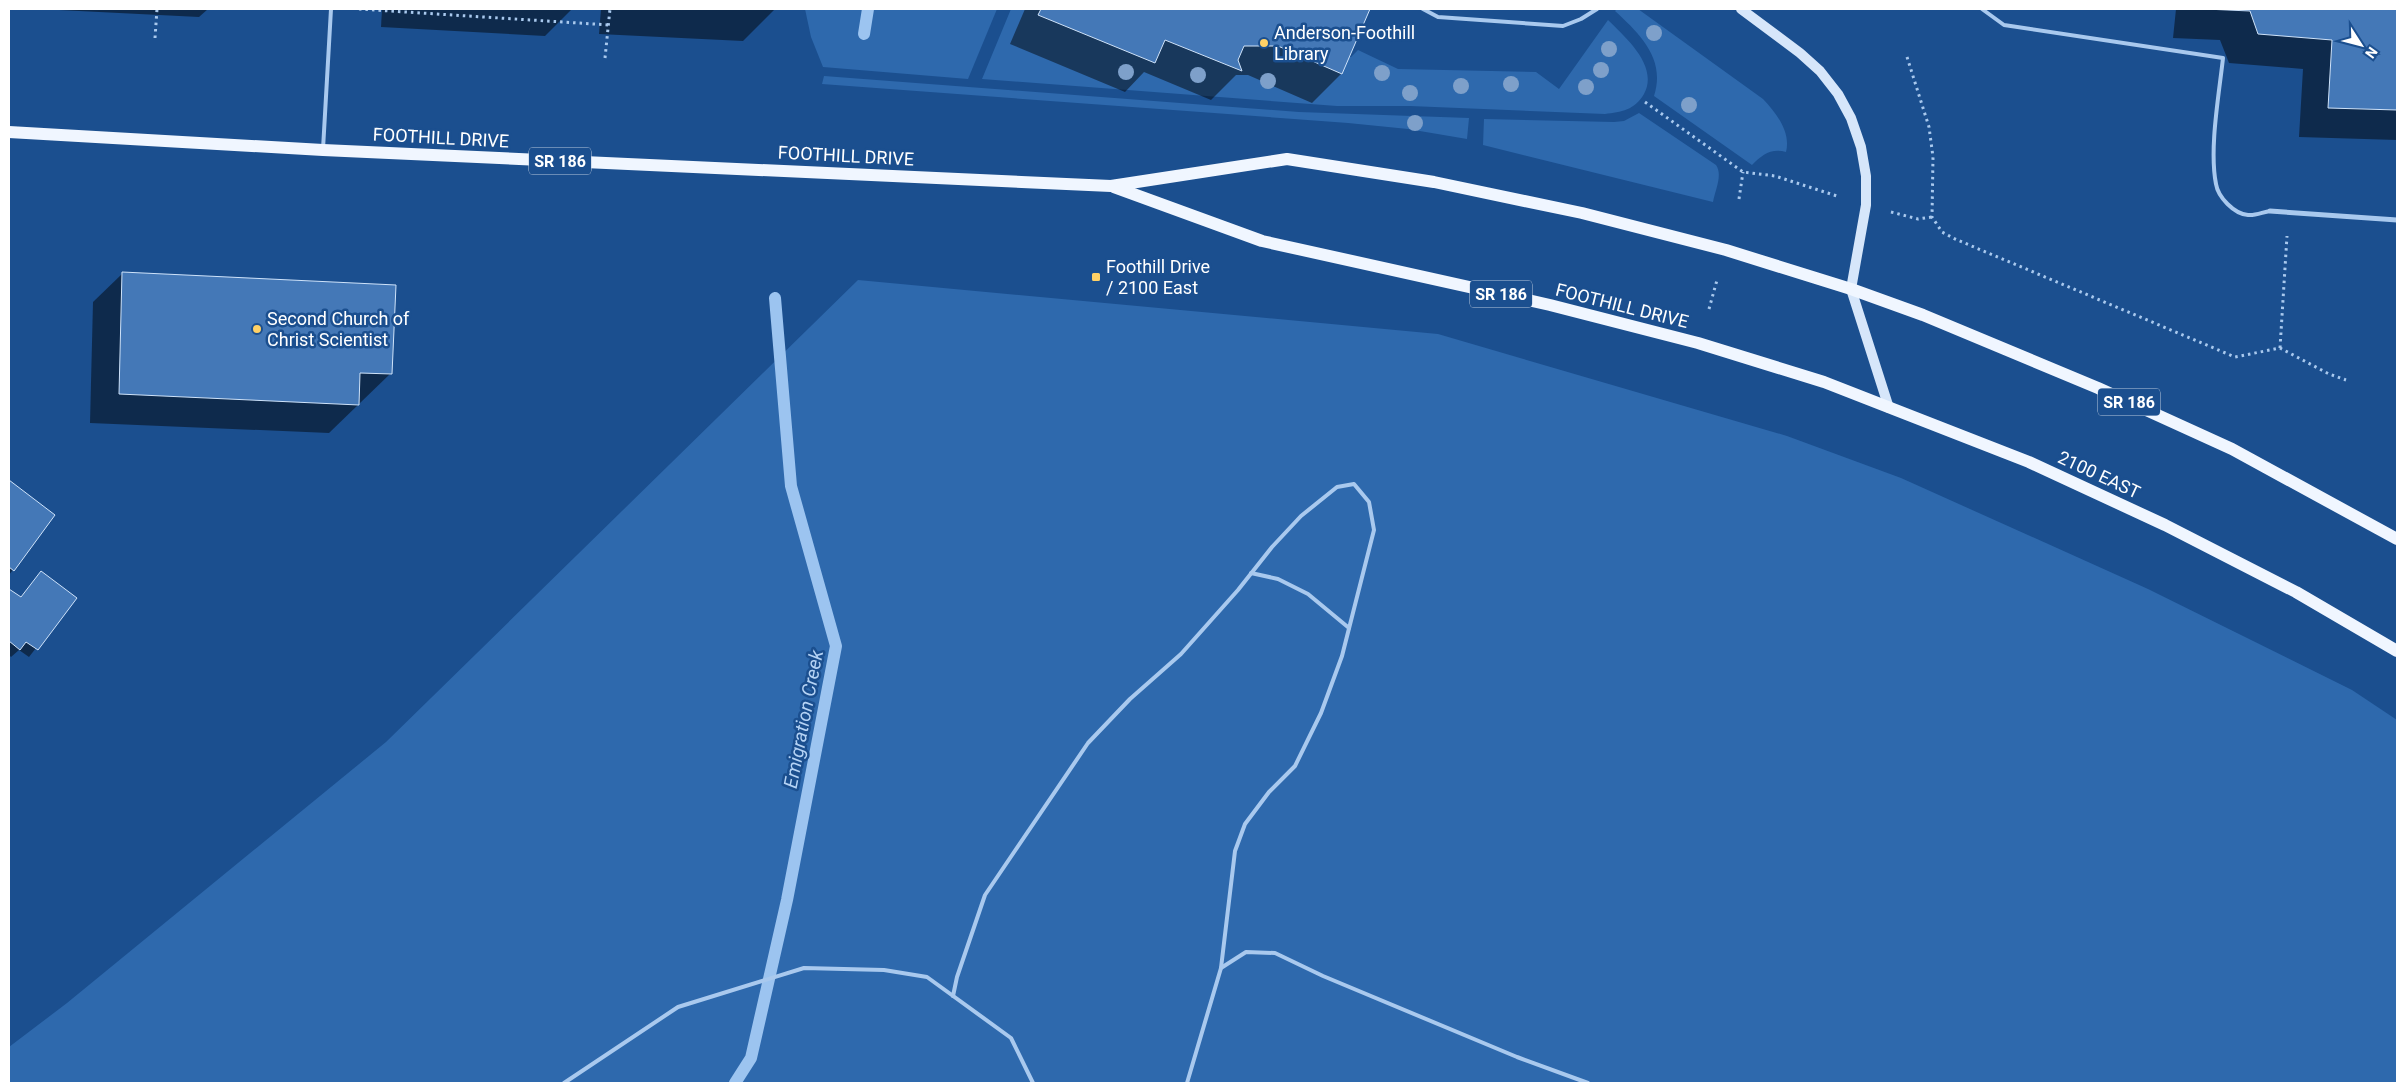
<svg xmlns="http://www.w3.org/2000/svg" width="2406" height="1092" viewBox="0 0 2406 1092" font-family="Roboto,sans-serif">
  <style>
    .green { fill: #2e69ad }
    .shadow { fill: #0007 }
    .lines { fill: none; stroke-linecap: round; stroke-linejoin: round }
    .stream { stroke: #9cc4f0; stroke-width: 12 }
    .building { fill: #4478b7; stroke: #cfe3fa }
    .path { stroke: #a9c9ee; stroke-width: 3; stroke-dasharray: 2.5 4; stroke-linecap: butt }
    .lane { stroke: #a9c9ee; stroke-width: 4 }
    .street { stroke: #a9c9ee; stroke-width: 5 }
    .secondary { stroke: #d6e6fa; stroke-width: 10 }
    .primary { stroke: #f0f6ff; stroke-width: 12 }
    .tree { fill: #7ea0ca }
    .poi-dot { fill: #ffd166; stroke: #1b4f8f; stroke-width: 2 }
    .labels { text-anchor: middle; stroke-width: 5; stroke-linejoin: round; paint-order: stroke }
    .shield { fill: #1b4f8f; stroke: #bbcadd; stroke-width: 1 }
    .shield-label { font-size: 16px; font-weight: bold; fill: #fff }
    .poi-label { font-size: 18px; fill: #fff; stroke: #1b4f8f; text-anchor: start }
    .street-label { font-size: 18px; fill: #fff; stroke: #1b4f8f }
    .water-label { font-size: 19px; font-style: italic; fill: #b5d3f5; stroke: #1b4f8f }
  </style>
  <rect width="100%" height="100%" fill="#1b4f8f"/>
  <g class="green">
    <path d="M805,9H997L968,79L823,67L811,37Z"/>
    <path d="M1011,9H1041L1038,15L1155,63L1165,40L1241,71L1238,60L1244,46H1278L1342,74L1348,57H1351L1358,50L1398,69L1536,72L1559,89L1608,20C1626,38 1659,66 1644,94C1635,110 1621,112 1605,114L1410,106H1337L982,79Z"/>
    <path d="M1617,9H1638L1763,99C1777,114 1791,132 1786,152C1771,148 1762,155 1752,165L1654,96C1666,59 1640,34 1615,11Z"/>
    <path d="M824,76L1299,112L1469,118L1467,139L1408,129L1348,123L822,84Z"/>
    <path d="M1639,113L1716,165C1723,175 1715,191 1713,202L1483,145L1484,119L1614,122L1624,121Z"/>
    <path d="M858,280L1438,334L1787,436L1901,478L2148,589L2352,690L2397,720V1083H9V1047L67,1003L386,742Z"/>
  </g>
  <g class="shadow">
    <path d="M39,9H208L199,17Z"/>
    <path d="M382,9H572L545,36L381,27Z"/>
    <path d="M601,9H775L743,41L599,34Z"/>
    <path d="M1025,9H1369L1341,74L1312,103L1248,75H1236L1211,100L1144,72L1125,92L1010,44Z"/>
    <path d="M2176,9H2397V140L2299,137L2303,69L2229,63L2220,40L2173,38Z"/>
    <path d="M123,273L390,374L329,433L90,423L93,302Z"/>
    <path d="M9,482L53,515L9,575Z"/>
    <path d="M41,573L75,598L29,657L19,650L11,657L9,655V590L20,598Z"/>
  </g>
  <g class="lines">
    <g class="stream">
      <path d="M864,34L868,9"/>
      <path d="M735,1083L751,1058L787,900L836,646L791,486L775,298"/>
    </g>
  </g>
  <g class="building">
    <path d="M1041,9H1370L1342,74L1278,46H1244L1238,60L1242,71L1165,40L1155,63L1038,15Z"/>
    <path d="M2205,9H2397V110L2328,108L2332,40L2258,34L2250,11Z"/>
    <path d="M122,272L396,285L392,374L360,373L359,405L119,394Z"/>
    <path d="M9,480L55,515L14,571L9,567Z"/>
    <path d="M41,571L77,598L38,650L26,642L20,650L9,641V589L21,597Z"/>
  </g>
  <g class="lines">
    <g class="path">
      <path d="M359,9L609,25"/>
      <path d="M155,38L157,9"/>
      <path d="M1907,57L1929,127L1933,157L1932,217L1942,232L1955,239L2235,357L2280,348L2329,374L2346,380"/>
      <path d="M605,58L610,9"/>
      <path d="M1645,102L1743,172L1775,176L1840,197"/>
      <path d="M1739,199L1743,172"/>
      <path d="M1891,212L1918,219L1932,217"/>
      <path d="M1709,309L1717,280"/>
      <path d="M2280,348L2287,236"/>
    </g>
    <g class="lane">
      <path d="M1423,9L1438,17L1563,26L1581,19L1597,9"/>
      <path d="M1982,9L2004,25L2223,58C2219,95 2209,149 2216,184C2218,197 2234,214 2248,215C2255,216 2263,212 2270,211"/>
      <path d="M323,149L331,9"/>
      <path d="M1251,573L1278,579L1308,594L1349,628"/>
      <path d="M953,996L957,977L985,895L1088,743L1130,699L1181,654L1238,590L1272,547L1301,516L1337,487L1354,484L1369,502L1374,530L1342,656L1321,713L1295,766L1269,792L1245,824L1235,851L1221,968"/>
      <path d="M564,1083L678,1007L804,968L884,970L927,977L1011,1038L1033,1083"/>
      <path d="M1187,1083L1221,968L1246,952L1275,953L1323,976L1517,1057L1588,1083"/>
    </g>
    <path class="street" d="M2270,211L2397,220"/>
    <path class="secondary" d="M1741,9L1800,53L1820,71L1838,94L1851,118L1861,147L1866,176V205L1851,289L1889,408"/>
    <g class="primary">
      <path d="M9,132L323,150L1111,186L1287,159L1434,182L1582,213L1726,250L1851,289L1923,315L2098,388L2232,449L2397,539"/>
      <path d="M1114,187L1262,241L1550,305L1698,343L1824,382L2029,462L2165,525L2296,592L2397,651"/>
    </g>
  </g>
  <g class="tree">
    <circle cx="1654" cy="33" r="8"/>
    <circle cx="1609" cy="49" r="8"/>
    <circle cx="1601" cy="70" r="8"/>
    <circle cx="1126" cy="72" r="8"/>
    <circle cx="1382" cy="73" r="8"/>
    <circle cx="1198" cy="75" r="8"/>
    <circle cx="1268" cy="81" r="8"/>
    <circle cx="1511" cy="84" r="8"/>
    <circle cx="1461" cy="86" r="8"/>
    <circle cx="1586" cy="87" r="8"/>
    <circle cx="1410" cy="93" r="8"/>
    <circle cx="1689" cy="105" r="8"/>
    <circle cx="1415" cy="123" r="8"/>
  </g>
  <g class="poi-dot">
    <circle cx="1264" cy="43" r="5"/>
    <rect x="1091" y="272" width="10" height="10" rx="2.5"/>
    <circle cx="257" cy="329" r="5"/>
  </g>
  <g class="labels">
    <g class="shield">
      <rect x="529" y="147.5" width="62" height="27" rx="4"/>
      <rect x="1470" y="280.5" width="62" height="27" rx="4"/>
      <rect x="2098" y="388.5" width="62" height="27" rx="4"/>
    </g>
    <g class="shield-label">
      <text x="560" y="167">SR 186</text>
      <text x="1501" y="300">SR 186</text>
      <text x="2129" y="408">SR 186</text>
    </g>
    <g class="poi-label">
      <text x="1274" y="39">Anderson-Foothill<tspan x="1274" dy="21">Library</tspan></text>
      <text x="1106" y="273">Foothill Drive<tspan x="1106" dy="21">/ 2100 East</tspan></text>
      <text x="267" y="325">Second Church of<tspan x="267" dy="21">Christ Scientist</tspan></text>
    </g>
    <g class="street-label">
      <text transform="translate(441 138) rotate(3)" y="6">FOOTHILL DRIVE</text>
      <text transform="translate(846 156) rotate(3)" y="6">FOOTHILL DRIVE</text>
      <text transform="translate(1622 306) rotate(14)" y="6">FOOTHILL DRIVE</text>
      <text transform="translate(2099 475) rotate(25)" y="6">2100 EAST</text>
    </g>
    <g class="water-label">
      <text transform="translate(803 719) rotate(-79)" y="7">Emigration Creek</text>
    </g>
  </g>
  <rect width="2406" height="1092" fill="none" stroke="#ffffff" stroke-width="20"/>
  <g transform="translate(2361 45) rotate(126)" stroke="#1b4f8f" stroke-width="4" paint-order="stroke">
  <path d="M0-4L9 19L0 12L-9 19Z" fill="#ffffff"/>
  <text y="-8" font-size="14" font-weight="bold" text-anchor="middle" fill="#ffffff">N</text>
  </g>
</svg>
